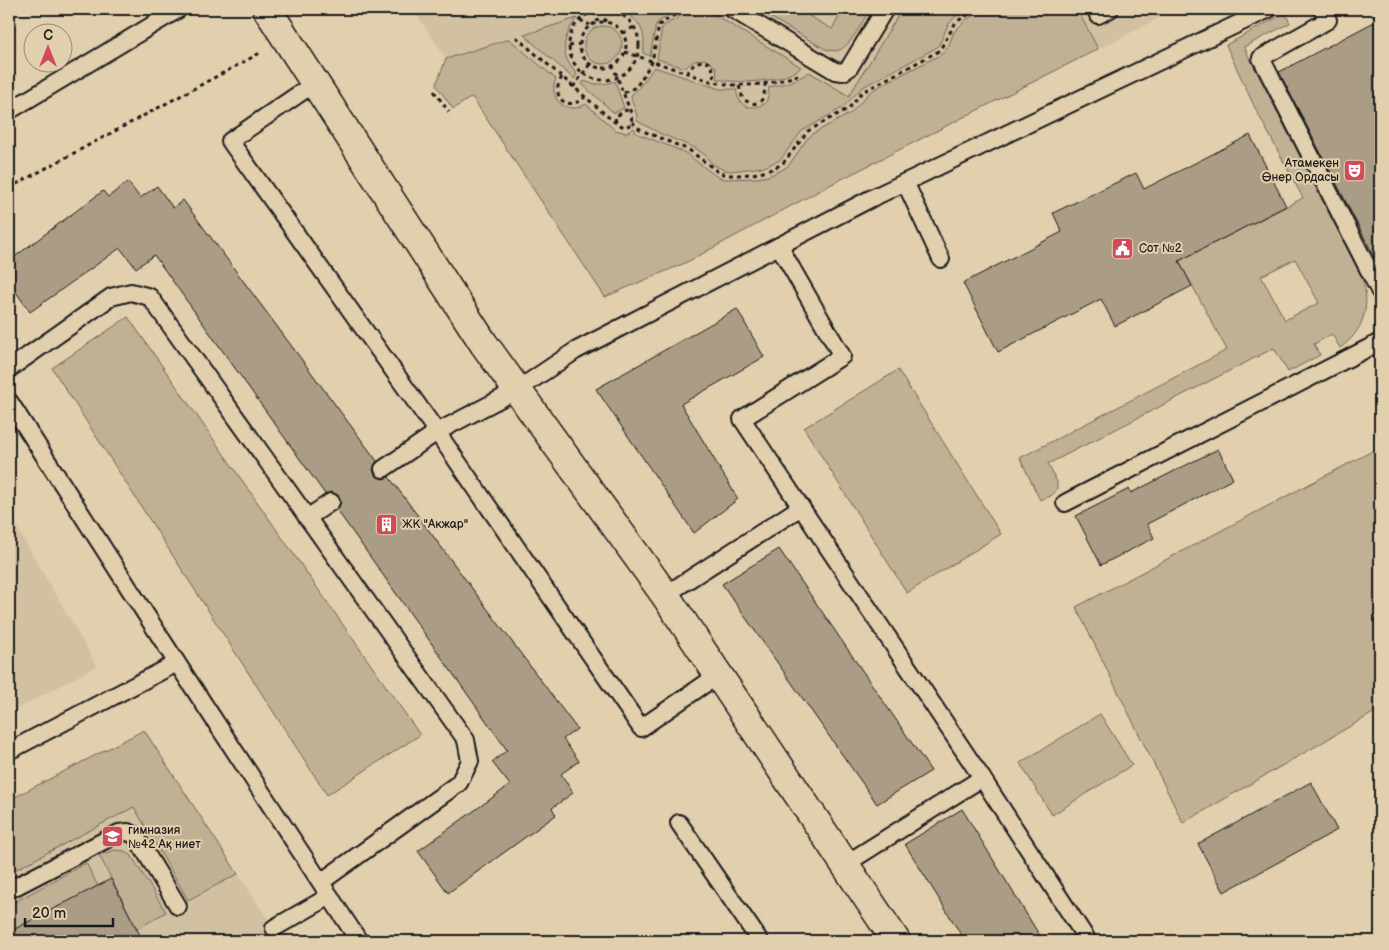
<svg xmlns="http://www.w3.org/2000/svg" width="1389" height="950" viewBox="0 0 1389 950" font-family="'Balsamiq Sans',sans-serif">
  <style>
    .built { fill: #d1c0a1 }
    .green { fill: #c0b195; stroke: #6e6658; fill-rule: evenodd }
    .building { fill: #ab9d85; stroke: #1c1c1c }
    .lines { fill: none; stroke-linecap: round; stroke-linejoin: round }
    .lane-casing { stroke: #1c1c1c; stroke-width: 20 }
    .street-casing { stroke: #1c1c1c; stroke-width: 31 }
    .path { stroke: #1c1c1c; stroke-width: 3; stroke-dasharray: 4 4; stroke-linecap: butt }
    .lane { stroke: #e1cfad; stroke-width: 16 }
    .street { stroke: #e1cfad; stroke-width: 28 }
    .labels { text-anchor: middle; stroke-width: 4; stroke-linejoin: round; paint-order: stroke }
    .poi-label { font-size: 12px; fill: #1c1c1c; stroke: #e1cfad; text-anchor: start }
  </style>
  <rect width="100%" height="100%" fill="#e1cfad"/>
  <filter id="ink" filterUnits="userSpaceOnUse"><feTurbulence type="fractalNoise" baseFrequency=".02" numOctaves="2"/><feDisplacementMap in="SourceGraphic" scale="10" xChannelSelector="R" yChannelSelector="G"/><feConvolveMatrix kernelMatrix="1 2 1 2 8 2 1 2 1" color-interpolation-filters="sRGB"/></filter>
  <g filter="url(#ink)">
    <g class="built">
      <path d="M413,9H1177L830,185L685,263L605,297Z"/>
      <path d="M9,514L97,666L9,713Z"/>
      <path d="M144,730L282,941H9V800Z"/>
    </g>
    <g class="green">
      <path d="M616,9H678L656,24L650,56L643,53C647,29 638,17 616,9Z"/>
      <path d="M692,9H705L801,67C785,83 739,84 717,79L716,67L705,59L694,61L685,68L657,59L662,27Z"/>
      <path d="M756,9H797L832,29L844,9H870C863,20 851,46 839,50C834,52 828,50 823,48Z"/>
      <path d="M902,9H967L955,17L948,25L939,45L934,49L863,87L842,108L802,131L780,160L764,167L731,171L724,170L712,164L705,155L695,148L659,133L637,121C638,112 631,104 631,95C639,89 648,76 654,67L720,89H736C739,108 750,111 766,103L768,96L769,87C783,84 797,81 809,72L849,96Z"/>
      <path d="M984,9H1077L1098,49L830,185L685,263L605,297L472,97L453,109L436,85L446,59L509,39L556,79C547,99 567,116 586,104L615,130L626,133L634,128L636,133L684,152L716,176L724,179L756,178L768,176L782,170L789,165L807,139L814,133L851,113L869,93L883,84L942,54L948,47L954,32L967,19L981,12Z"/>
      <path d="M1285,13L1290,23L1244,47L1362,278C1371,306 1364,331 1340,348L1332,334L1314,344L1320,355L1288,372L1274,348L1048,464L1057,482V490L1051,496L1040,500L1020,458L1227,350L1179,261L1303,198L1255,108L1226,45ZM1295,259L1319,303L1285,320L1261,276Z"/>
      <path d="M577,18C562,38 559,55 577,74L574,79L524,35Z"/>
      <circle cx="603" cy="45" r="19"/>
      <path d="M584,81C594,85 605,85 615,81L624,108L614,113L582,84Z"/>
      <path d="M128,317L420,735L327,795L52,368Z"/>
      <path d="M898,370L1001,534L907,593L804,428Z"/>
      <path d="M1380,447V709L1183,823L1076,607Z"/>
      <path d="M1100,714L1132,765L1052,815L1020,763Z"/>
      <path d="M144,730L238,874L188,900L134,807L9,873V800Z"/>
      <path d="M115,850L124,851L131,855L166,912L137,929L99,855Z"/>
      <path d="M86,863L98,886L9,932V905Z"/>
    </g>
    <g class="building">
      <path d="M1380,19V268L1279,72Z"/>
      <path d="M1250,135L1286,206L1179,261L1192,286L1115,326L1101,299L998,352L963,283L1062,232L1053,213L1136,173L1144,189Z"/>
      <path d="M128,182L140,198L157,186L173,208L183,200L377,461L373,469L375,475L383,479L389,477L577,729L563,739L579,761L561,774L573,793L552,808L556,815L448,893L418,851L510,785L492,762L507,750L337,510L341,502L339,496L331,492L325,494L154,255L136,268L120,248L30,312L9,282V261L103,191L108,197Z"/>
      <path d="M737,309L764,357L681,404L738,499L694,533L596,389Z"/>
      <path d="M1218,449L1233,479L1147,524L1154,538L1101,565L1076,516L1129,489L1131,493Z"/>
      <path d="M779,549L931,771L877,804L722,584Z"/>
      <path d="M1311,782L1337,830L1224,892L1198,844Z"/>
      <path d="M962,809L1043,941H965L905,844Z"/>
      <path d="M111,879L143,941H9V932Z"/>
    </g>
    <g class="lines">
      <defs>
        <g id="lane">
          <path d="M732,9L835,71L843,72L849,68L885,9"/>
          <path d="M1322,9L1328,20L1261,58L1380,292"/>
          <path d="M1098,15L1110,9"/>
          <path d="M315,83L230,141L437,432L641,728L718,675"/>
          <path d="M9,111L179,9"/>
          <path d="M905,182L941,259"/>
          <path d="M779,246L842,356L742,419L982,778L1088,941"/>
          <path d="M9,369L111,297L131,292L150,297L466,740L470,761L459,783L321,882"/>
          <path d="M9,401L177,663L359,941"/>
          <path d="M383,469L437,432L517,390L575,351L872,198L1269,9"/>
          <path d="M1065,503L1380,342"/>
          <path d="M307,518L331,502"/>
          <path d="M665,595L801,507"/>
          <path d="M9,751L177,663"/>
          <path d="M679,823L760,941"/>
          <path d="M844,865L982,778"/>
          <path d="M9,890L119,833L128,832L135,835L178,906"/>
          <path d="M274,928L330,896"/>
        </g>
        <path id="street" d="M267,9L484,344L665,595L896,941"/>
      </defs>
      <use href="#lane" class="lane-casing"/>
      <use href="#street" class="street-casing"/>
      <g class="path">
        <circle cx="604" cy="45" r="35"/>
        <path d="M594,12L598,22"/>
        <path d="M580,20L590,25"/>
        <circle cx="603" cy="45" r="23"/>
        <path d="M604,22L609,11"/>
        <path d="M623,33L634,27"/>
        <path d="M516,37L613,121L624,127L630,125L632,122L631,113L613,66"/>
        <path d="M569,46L580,44"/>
        <path d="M625,52L713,82C742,88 770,85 798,75"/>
        <path d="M687,74C698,53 717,59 713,82"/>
        <path d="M562,77C549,97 568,113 585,97"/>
        <path d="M739,86L743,99C759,109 765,101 765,84"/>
        <path d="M573,87L590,64"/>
        <path d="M434,91L449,112"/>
        <path d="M624,93L636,87L652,62L659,25L684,9"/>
        <path d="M616,122L615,117L626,110L631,113"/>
        <path d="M632,122L641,130L689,150L718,172L726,175H739L760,173L775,168L784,162L808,131L849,108L861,93L868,89L937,52L941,48L956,22L977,9"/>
        <path d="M9,188L262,52"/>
      </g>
      <use href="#lane" class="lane"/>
      <use href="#street" class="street"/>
    </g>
  </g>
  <defs>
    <symbol id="theatre-square" viewBox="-11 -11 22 22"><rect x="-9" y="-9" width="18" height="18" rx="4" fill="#d1495b" stroke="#e1cfad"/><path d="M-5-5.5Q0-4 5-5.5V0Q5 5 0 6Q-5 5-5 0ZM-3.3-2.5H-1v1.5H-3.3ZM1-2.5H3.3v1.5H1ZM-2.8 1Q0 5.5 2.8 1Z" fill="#fff"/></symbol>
    <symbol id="civic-square" viewBox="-11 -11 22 22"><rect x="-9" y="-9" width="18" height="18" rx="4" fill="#d1495b" stroke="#e1cfad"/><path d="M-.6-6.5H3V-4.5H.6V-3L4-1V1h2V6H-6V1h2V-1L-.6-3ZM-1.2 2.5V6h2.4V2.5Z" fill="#fff"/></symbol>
    <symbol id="building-square" viewBox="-11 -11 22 22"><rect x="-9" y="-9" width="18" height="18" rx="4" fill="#d1495b" stroke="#e1cfad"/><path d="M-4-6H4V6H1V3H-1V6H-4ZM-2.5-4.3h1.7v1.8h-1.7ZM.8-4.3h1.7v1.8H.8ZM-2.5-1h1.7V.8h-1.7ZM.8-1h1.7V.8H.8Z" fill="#fff"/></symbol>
    <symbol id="school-square" viewBox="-11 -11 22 22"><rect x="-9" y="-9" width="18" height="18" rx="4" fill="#d1495b" stroke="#e1cfad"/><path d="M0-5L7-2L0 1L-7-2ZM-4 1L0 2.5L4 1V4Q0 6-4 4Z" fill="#fff"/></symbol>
  </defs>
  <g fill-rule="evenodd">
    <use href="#theatre-square" x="1342" y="158" width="25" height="25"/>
    <use href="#civic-square" x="1110" y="236" width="25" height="25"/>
    <use href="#building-square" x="374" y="512" width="25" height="25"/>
    <use href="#school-square" x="100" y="824" width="25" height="25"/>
  </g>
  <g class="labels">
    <g class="poi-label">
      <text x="1339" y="167" text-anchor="end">Атамекен<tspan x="1339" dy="14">Өнер Ордасы</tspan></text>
      <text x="1139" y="252">Сот №2</text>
      <text x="402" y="528">ЖК "Акжар"</text>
      <text x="128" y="834">гимназия<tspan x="128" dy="14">№42 Ақ ниет</tspan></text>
    </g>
  </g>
  <rect width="1389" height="950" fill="none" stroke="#e1cfad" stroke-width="30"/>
  <rect x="15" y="15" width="1359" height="920" fill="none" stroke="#1c1c1c" stroke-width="2" filter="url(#ink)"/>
  <g transform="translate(48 48)"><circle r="24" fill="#e1cfad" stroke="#928773"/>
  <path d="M0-4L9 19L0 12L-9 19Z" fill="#d1495b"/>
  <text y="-8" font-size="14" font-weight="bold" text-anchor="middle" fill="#1c1c1c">С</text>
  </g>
  <path d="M25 918v8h88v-8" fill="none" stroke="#1c1c1c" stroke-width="2.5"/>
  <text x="32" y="918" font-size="15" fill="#1c1c1c" stroke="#e1cfad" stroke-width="4" paint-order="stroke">20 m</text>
</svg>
